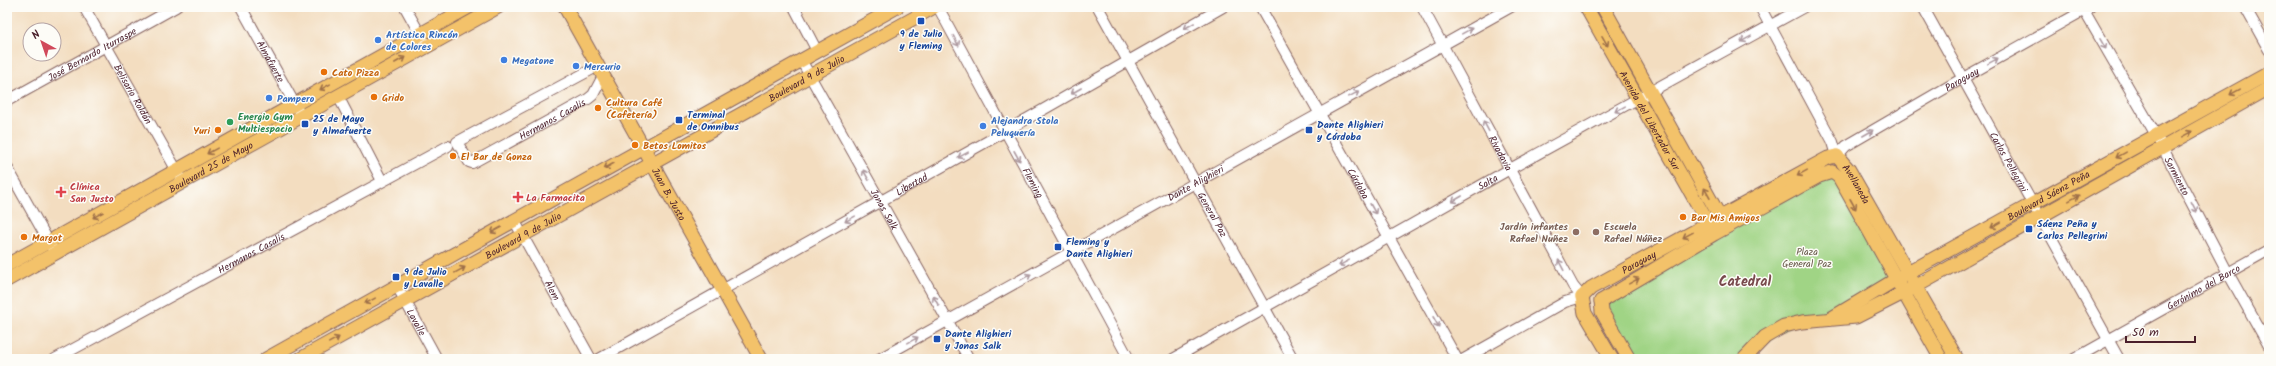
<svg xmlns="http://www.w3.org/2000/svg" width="2276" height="366" viewBox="0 0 2276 366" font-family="Kalam,sans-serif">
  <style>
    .green { fill: #a0d485; stroke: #757a58 }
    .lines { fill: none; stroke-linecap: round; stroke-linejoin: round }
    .minor-casing { stroke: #85625f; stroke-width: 12 }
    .major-casing { stroke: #85625f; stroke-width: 15 }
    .minor { stroke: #fff; stroke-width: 10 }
    .major { stroke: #f3c26a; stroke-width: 13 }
    .oneway { stroke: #ae9aa0 }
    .oneway2 { stroke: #9e704a }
    .transit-dot { fill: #1a4fb4; stroke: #fdfcf7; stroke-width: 1.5 }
    .shop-dot { fill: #3f7fe0; stroke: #fdfcf7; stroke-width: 1.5 }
    .food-dot { fill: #e8710a; stroke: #fdfcf7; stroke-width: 1.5 }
    .leisure-dot { fill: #2e9e5b; stroke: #fdfcf7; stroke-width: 1.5 }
    .health-dot { fill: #e0444e; stroke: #fdfcf7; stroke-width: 1.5 }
    .education-dot { fill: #8d6e63; stroke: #fdfcf7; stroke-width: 1.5 }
    .labels { text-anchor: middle; stroke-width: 3; stroke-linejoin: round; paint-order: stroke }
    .transit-label { font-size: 10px; font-weight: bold; fill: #164399; stroke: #fdfcf7; text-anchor: start }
    .shop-label { font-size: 10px; font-weight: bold; fill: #366cbe; stroke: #fdfcf7; text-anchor: start }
    .street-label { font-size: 10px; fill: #4a1f2b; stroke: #fdfcf7 }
    .food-label { font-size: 10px; font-weight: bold; fill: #c56008; stroke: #fdfcf7; text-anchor: start }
    .leisure-label { font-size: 10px; font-weight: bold; fill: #27864d; stroke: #fdfcf7; text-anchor: start }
    .health-label { font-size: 10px; font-weight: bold; fill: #be3a42; stroke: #fdfcf7; text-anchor: start }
    .education-label { font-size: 10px; font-weight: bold; fill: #785e54; stroke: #fdfcf7; text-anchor: end }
    .park-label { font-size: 10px; fill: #645546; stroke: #fdfcf7 }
    .district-label { font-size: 14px; font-weight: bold; fill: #794a4d; stroke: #fdfcf7 }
  </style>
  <rect width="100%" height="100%" fill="#fdfcf7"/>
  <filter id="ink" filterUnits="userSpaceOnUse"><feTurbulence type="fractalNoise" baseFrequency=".025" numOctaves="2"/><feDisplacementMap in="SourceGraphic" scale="8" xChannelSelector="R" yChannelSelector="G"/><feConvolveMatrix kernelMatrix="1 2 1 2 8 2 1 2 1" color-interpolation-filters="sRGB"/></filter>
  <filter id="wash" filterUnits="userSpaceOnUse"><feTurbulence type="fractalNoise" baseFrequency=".012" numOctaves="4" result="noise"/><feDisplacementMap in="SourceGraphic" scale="16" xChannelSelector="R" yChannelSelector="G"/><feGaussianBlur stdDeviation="0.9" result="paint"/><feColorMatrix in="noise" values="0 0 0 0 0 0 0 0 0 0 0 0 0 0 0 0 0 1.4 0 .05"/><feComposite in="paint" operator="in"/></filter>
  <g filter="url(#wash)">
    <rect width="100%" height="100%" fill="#f3ddc0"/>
    <path class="green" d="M1832,172L1895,280L1846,308L1793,323L1744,359H1629L1601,301Z"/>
  </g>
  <g filter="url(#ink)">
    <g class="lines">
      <defs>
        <g id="minor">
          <path id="s1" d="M84,7L180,176"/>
          <path id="s2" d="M241,7L298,110"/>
          <path d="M405,7L426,45"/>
          <path d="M794,7L817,51"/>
          <path id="s3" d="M938,7L1129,359"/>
          <path id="s4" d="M1098,7L1293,359"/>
          <path id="s5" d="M1260,7L1457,359"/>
          <path id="s6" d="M1422,7L1573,286L1582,297L1565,302L1464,359"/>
          <path d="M1760,7L1833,142L1837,156"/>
          <path id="s7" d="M1923,7L2119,359"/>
          <path id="s8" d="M2082,7L2156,135L2228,273L2269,346"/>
          <path d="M2245,7L2269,50"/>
          <path id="s9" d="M801,60L969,359"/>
          <path id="s10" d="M598,66L457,142L469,162L472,163L588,99L593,95L603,76"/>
          <path d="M338,96L382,181"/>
          <path id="s11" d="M7,101L176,7"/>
          <path id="s12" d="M1837,156L1846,146L1963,78L2090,7"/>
          <path d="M7,167L55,253"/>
          <path id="s13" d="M514,220L591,359"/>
          <path id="s14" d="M397,286L437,359"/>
          <path id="s15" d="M55,359L448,146"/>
          <path id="s16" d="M599,359L1004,132L1223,7"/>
          <path id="s17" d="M879,359L1511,7"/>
          <path id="s18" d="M1173,359L1510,169L1804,7"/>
          <path id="s19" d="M2074,359L2269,250"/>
        </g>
        <g id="major">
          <path id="s20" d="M565,7L761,359"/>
          <path id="s21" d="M1586,7L1712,230"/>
          <path d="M1603,7L1724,224"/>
          <path id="s22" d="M1837,156L1849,170L1957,359"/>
          <path d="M1832,172L1839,177L1941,359"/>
          <path d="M7,265L469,7"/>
          <path id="s23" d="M7,280L498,7"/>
          <path id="s24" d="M1582,297L1591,288L1828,158L1837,156"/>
          <path d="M1582,297L1585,313L1612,359"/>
          <path d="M1601,301L1714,234L1819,176L1832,172"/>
          <path d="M1601,301L1602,312L1629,359"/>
          <path id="s25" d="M1830,319L1895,280L2269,73"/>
          <path d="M266,359L897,7"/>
          <path id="s26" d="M300,359L934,7"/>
          <path d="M1744,359L1765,337L1784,326L1802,322L1856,317L1915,287L2269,88"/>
        </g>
      </defs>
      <use href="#minor" class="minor-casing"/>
      <use href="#major" class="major-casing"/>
      <use href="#minor" class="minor"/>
      <use href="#major" class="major"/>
    </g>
    <defs><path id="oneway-shaft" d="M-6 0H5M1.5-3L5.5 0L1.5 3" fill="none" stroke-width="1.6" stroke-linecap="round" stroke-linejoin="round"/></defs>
    <g class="oneway">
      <use href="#oneway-shaft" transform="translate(1189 26) rotate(150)"/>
      <use href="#oneway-shaft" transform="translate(1467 31) rotate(-29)"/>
      <use href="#oneway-shaft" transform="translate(1746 39) rotate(151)"/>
      <use href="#oneway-shaft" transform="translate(956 41) rotate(62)"/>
      <use href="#oneway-shaft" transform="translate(2103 44) rotate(60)"/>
      <use href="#oneway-shaft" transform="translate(1993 61) rotate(-29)"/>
      <use href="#oneway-shaft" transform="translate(1076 91) rotate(150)"/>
      <use href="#oneway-shaft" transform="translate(1354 94) rotate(-29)"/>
      <use href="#oneway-shaft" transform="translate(1620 109) rotate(151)"/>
      <use href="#oneway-shaft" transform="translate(1486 126) rotate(-118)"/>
      <use href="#oneway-shaft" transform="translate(1868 133) rotate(-30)"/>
      <use href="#oneway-shaft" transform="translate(963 155) rotate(151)"/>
      <use href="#oneway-shaft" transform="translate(1017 156) rotate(61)"/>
      <use href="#oneway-shaft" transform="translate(866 175) rotate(-119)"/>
      <use href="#oneway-shaft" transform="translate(1457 199) rotate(150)"/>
      <use href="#oneway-shaft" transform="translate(2194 207) rotate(63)"/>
      <use href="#oneway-shaft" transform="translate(1373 209) rotate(61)"/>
      <use href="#oneway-shaft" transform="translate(850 219) rotate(151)"/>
      <use href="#oneway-shaft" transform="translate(1344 263) rotate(151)"/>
      <use href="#oneway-shaft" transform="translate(1561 265) rotate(-118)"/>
      <use href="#oneway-shaft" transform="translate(1026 277) rotate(-29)"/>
      <use href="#oneway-shaft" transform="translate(936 301) rotate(-119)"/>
      <use href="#oneway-shaft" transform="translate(1436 322) rotate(61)"/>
      <use href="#oneway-shaft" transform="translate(913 340) rotate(-29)"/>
    </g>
    <g class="oneway2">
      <use href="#oneway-shaft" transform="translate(1605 41) rotate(60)"/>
      <use href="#oneway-shaft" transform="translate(400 60) rotate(-30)"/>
      <use href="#oneway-shaft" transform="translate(325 87) rotate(151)"/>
      <use href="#oneway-shaft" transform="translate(2235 92) rotate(151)"/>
      <use href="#oneway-shaft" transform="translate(2187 134) rotate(-29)"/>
      <use href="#oneway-shaft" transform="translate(212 151) rotate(151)"/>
      <use href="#oneway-shaft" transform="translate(2121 155) rotate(151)"/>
      <use href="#oneway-shaft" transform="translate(609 166) rotate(150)"/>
      <use href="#oneway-shaft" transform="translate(1802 173) rotate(151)"/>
      <use href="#oneway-shaft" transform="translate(1707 193) rotate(-119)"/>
      <use href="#oneway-shaft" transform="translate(2074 198) rotate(-29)"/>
      <use href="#oneway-shaft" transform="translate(1853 204) rotate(61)"/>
      <use href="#oneway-shaft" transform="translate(98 215) rotate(151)"/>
      <use href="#oneway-shaft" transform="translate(1996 225) rotate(151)"/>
      <use href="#oneway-shaft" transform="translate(496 230) rotate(151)"/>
      <use href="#oneway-shaft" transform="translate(1688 235) rotate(151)"/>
      <use href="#oneway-shaft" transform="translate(460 270) rotate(-29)"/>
      <use href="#oneway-shaft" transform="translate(1634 281) rotate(-29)"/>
      <use href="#oneway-shaft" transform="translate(370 301) rotate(151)"/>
      <use href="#oneway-shaft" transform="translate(334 340) rotate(-29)"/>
    </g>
  </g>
  <g class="transit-dot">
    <rect x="917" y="17" width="8" height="8" rx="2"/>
    <rect x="675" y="116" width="8" height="8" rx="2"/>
    <rect x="301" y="120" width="8" height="8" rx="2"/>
    <rect x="1305" y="126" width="8" height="8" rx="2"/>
    <rect x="2025" y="225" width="8" height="8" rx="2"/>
    <rect x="1054" y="243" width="8" height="8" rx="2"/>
    <rect x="392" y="273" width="8" height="8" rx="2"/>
    <rect x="933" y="335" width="8" height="8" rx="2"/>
  </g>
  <g class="shop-dot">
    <circle cx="378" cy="40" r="4"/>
    <circle cx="504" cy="60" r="4"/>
    <circle cx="576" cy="66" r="4"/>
    <circle cx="269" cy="98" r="4"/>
    <circle cx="983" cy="126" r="4"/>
  </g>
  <g class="food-dot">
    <circle cx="324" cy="72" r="4"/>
    <circle cx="374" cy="97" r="4"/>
    <circle cx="598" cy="108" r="4"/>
    <circle cx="218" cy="130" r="4"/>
    <circle cx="635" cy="145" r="4"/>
    <circle cx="453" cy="156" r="4"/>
    <circle cx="1683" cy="217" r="4"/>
    <circle cx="24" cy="237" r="4"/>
  </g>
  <circle class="leisure-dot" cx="230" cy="122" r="4"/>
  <g class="health-dot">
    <path d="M59 186h4v4h4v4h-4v4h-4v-4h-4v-4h4z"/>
    <path d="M516 191h4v4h4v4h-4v4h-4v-4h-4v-4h4z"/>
  </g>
  <g class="education-dot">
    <circle cx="1576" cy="232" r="4"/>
    <circle cx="1596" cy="232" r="4"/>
  </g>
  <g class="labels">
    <g class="transit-label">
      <text x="921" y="37" text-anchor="middle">9 de Julio<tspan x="921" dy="12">y Fleming</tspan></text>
      <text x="687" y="118">Terminal<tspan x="687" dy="12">de Omnibus</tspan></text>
      <text x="313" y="122">25 de Mayo<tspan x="313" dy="12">y Almafuerte</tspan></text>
      <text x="1317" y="128">Dante Alighieri<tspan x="1317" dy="12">y Córdoba</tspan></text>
      <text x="2037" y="227">Sáenz Peña y<tspan x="2037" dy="12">Carlos Pellegrini</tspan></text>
      <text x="1066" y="245">Fleming y<tspan x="1066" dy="12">Dante Alighieri</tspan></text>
      <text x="404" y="275">9 de Julio<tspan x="404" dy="12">y Lavalle</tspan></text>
      <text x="945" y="337">Dante Alighieri<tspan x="945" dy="12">y Jonas Salk</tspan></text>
    </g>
    <g class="shop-label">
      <text x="386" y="38">Artística Rincón<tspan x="386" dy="12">de Colores</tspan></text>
      <text x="512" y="64">Megatone</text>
      <text x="584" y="70">Mercurio</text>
      <text x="277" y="102">Pampero</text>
      <text x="991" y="124">Alejandra Stola<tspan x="991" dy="12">Peluquería</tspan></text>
    </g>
    <g class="street-label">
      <text dy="4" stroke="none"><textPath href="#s11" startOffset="97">José Bernardo Iturraspe</textPath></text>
      <text dy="4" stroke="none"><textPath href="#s2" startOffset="62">Almafuerte</textPath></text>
      <text dy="4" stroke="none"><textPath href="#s26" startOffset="579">Boulevard 9 de Julio</textPath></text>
      <text dy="4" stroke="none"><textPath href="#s12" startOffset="147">Paraguay</textPath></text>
      <text dy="4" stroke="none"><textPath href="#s1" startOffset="100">Belisario Roldán</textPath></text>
      <text dy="4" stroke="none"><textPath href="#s10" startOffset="278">Hermanos Casalis</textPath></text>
      <text dy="4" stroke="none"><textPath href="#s21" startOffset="130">Avenida del Libertador Sur</textPath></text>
      <text dy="4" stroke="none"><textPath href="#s6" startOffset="166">Rivadavia</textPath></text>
      <text dy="4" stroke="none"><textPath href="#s7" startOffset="177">Carlos Pellegrini</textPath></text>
      <text dy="4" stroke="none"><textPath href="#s23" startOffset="233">Boulevard 25 de Mayo</textPath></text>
      <text dy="4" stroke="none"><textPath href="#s8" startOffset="194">Sarmiento</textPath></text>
      <text dy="4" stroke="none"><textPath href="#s18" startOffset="361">Salta</textPath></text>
      <text dy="4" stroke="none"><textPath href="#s17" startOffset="362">Dante Alighieri</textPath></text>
      <text dy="4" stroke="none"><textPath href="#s5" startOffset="202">Córdoba</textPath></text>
      <text dy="4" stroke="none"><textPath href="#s16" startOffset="358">Libertad</textPath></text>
      <text dy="4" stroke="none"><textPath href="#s3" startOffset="200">Fleming</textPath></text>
      <text dy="4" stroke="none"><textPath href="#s22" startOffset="34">Avellaneda</textPath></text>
      <text dy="4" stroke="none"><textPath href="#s20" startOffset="214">Juan B. Justo</textPath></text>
      <text dy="4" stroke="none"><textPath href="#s25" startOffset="251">Boulevard Sáenz Peña</textPath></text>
      <text dy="4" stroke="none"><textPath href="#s9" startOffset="171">Jonas Salk</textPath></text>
      <text dy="4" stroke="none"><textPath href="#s4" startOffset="237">General Paz</textPath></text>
      <text dy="4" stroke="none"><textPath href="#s26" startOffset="255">Boulevard 9 de Julio</textPath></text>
      <text dy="4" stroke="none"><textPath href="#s15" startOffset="223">Hermanos Casalis</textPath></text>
      <text dy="4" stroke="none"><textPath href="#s24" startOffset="67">Paraguay</textPath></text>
      <text dy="4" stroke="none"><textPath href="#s19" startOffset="148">Gerónimo del Barco</textPath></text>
      <text dy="4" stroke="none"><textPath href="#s13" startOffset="80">Alem</textPath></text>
      <text dy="4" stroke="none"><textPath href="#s14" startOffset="41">Lavalle</textPath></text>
    </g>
    <g class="food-label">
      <text x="332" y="76">Cato Pizza</text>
      <text x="382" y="101">Grido</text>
      <text x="606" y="106">Cultura Café<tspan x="606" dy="12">(Cafetería)</tspan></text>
      <text x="210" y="134" text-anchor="end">Yuri</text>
      <text x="643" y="149">Betos Lomitos</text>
      <text x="461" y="160">El Bar de Gonza</text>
      <text x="1691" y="221">Bar Mis Amigos</text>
      <text x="32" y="241">Margot</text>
    </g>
    <g class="leisure-label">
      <text x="238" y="120">Energio Gym<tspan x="238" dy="12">Multiespacio</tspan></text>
    </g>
    <g class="health-label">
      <text x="70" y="190">Clínica<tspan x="70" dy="12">San Justo</tspan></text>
      <text x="526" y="201">La Farmacita</text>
    </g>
    <g class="education-label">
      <text x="1568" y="230">Jardín infantes<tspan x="1568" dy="12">Rafael Nuñez</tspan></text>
      <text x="1604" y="230" text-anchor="start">Escuela<tspan x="1604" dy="12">Rafael Núñez</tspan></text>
    </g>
    <g class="park-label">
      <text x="1807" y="255">Plaza<tspan x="1807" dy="12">General Paz</tspan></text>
    </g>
    <g class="district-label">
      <text x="1745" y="286">Catedral</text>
    </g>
  </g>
  <rect width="2276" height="366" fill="none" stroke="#fdfcf7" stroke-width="24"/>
  <g transform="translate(42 42) rotate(320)"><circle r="19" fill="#fdfcf7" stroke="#b5a4a5"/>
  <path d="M0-3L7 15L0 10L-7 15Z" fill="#d1495b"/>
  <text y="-6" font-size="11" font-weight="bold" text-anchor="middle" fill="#4a1f2b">N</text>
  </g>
  <path d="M2126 336v6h69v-6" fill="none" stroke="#4a1f2b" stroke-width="2"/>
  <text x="2132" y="336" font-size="12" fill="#4a1f2b" stroke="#fdfcf7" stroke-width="3" paint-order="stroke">50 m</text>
</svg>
